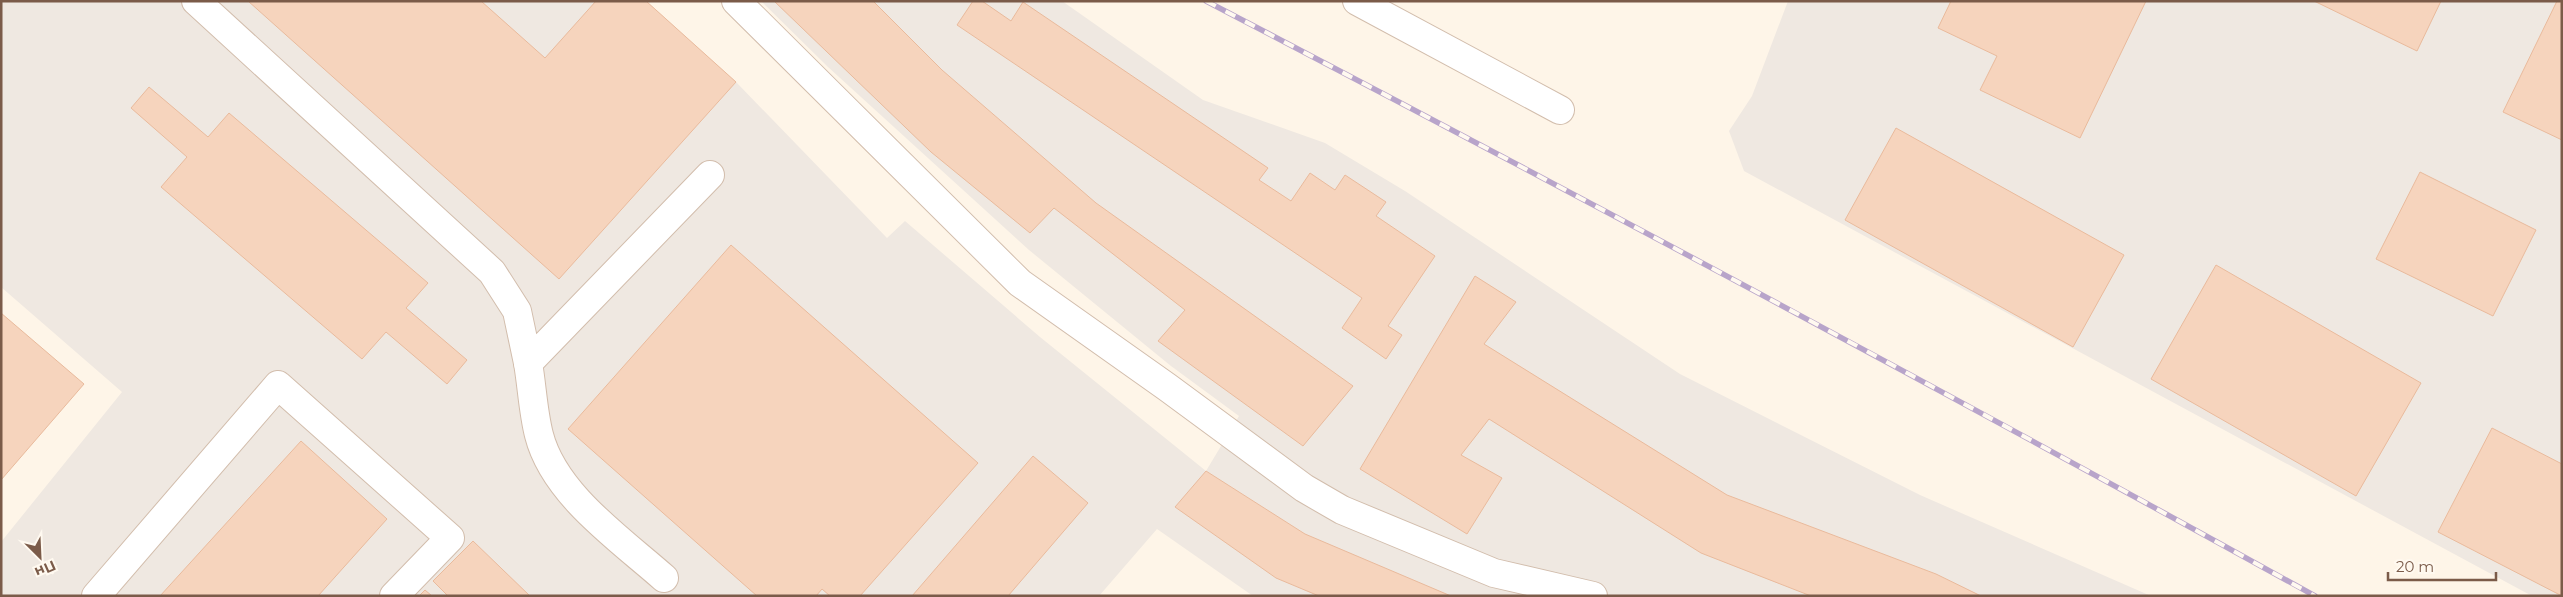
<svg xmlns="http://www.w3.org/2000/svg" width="2563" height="597" viewBox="0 0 2563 597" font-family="Montserrat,sans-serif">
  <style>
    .industrial { fill: #efe8e1 }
    .building { fill: #f6d4bd; stroke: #e9ba9c }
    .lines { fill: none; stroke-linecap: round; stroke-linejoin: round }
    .minor-casing { stroke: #d2bdac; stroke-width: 30 }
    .minor { stroke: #fff; stroke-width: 28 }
    .rail-casing { stroke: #b8a4ca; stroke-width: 5.5 }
    .rail { stroke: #fff9f0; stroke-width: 4; stroke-dasharray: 11; stroke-linecap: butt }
  </style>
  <rect width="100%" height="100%" fill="#fef5e8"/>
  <g class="industrial">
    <path d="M1,1H646L736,82L887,238L905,221L1040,337L1206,471L1239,416L1171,366L1029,250L828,67L761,1H1062L1203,100L1325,143L1405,191L1680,374L1920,495L2151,596H1253L1157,529L1099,596H1V542L122,392L1,287Z"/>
    <path d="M1788,1H2562V596H2532L1744,171L1729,131L1752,96Z"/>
  </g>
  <g class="building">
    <path d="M248,1H481L545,58L596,1H646L736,82L559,279Z"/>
    <path d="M774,1H873L942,70L1096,203L1353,386L1303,446L1158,341L1185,310L1054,208L1030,233L931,152Z"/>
    <path d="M973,1H982L1011,21L1023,2L1268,168L1259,180L1291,201L1310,173L1335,190L1345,175L1386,202L1376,216L1435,256L1388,326L1402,335L1386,359L1342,328L1362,298L957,25Z"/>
    <path d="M1951,1H2146L2080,138L1980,90L1997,56L1938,28Z"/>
    <path d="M2314,1H2441L2417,51Z"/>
    <path d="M2557,1H2562V140L2503,112Z"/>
    <path d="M149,87L208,137L229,113L428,283L406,308L467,360L447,384L386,332L362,359L161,187L187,157L131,108Z"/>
    <path d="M1896,128L2124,255L2073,347L1845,220Z"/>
    <path d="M2420,172L2536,230L2493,316L2376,259Z"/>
    <path d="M731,245L978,463L860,596H830L822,589L816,596H757L568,429Z"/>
    <path d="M2216,265L2421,383L2356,496L2151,379Z"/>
    <path d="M1475,276L1516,302L1484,344L1727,495L1936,574L1981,596H1811L1701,553L1489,419L1461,455L1502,478L1467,534L1360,469Z"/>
    <path d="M1,313L84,384L1,480Z"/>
    <path d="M2492,428L2562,464V596L2438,532Z"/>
    <path d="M301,441L387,519L318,596H160Z"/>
    <path d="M1033,456L1088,503L1008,596H912Z"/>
    <path d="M1206,471L1305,534L1451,596H1319L1276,578L1175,507Z"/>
    <path d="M473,541L530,596H448L433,581Z"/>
    <path d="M425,590L432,596H419Z"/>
  </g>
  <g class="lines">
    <defs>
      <g id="minor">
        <path d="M196,1L492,272L517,311L528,363L710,175"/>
        <path d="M736,1L1020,283L1167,387L1304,488L1342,510L1494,573L1593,596"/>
        <path d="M1357,1L1560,110"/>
        <path d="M528,363C532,386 533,412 539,435C554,494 620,539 664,578"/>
        <path d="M96,596L278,385L450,538L394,596"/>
      </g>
    </defs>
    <use href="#minor" class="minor-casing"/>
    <use href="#minor" class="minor"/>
    <defs>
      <path id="rail" d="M1206,1C1578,195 1948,393 2315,596"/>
    </defs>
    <use href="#rail" class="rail-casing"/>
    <use href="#rail" class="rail"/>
  </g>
  <rect width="2563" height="597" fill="none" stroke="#7b5b49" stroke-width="5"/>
  <g transform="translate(40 557) rotate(156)" stroke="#fff9f0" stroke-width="4" paint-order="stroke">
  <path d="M0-4L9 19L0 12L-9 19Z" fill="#7b5b49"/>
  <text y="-8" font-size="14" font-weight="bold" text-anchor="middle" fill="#7b5b49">Пн</text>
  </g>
  <path d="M2388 572v8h108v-8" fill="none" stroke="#7b5b49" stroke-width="2.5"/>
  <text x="2396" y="572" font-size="15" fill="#7b5b49" stroke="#fff9f0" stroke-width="4" paint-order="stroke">20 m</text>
</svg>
